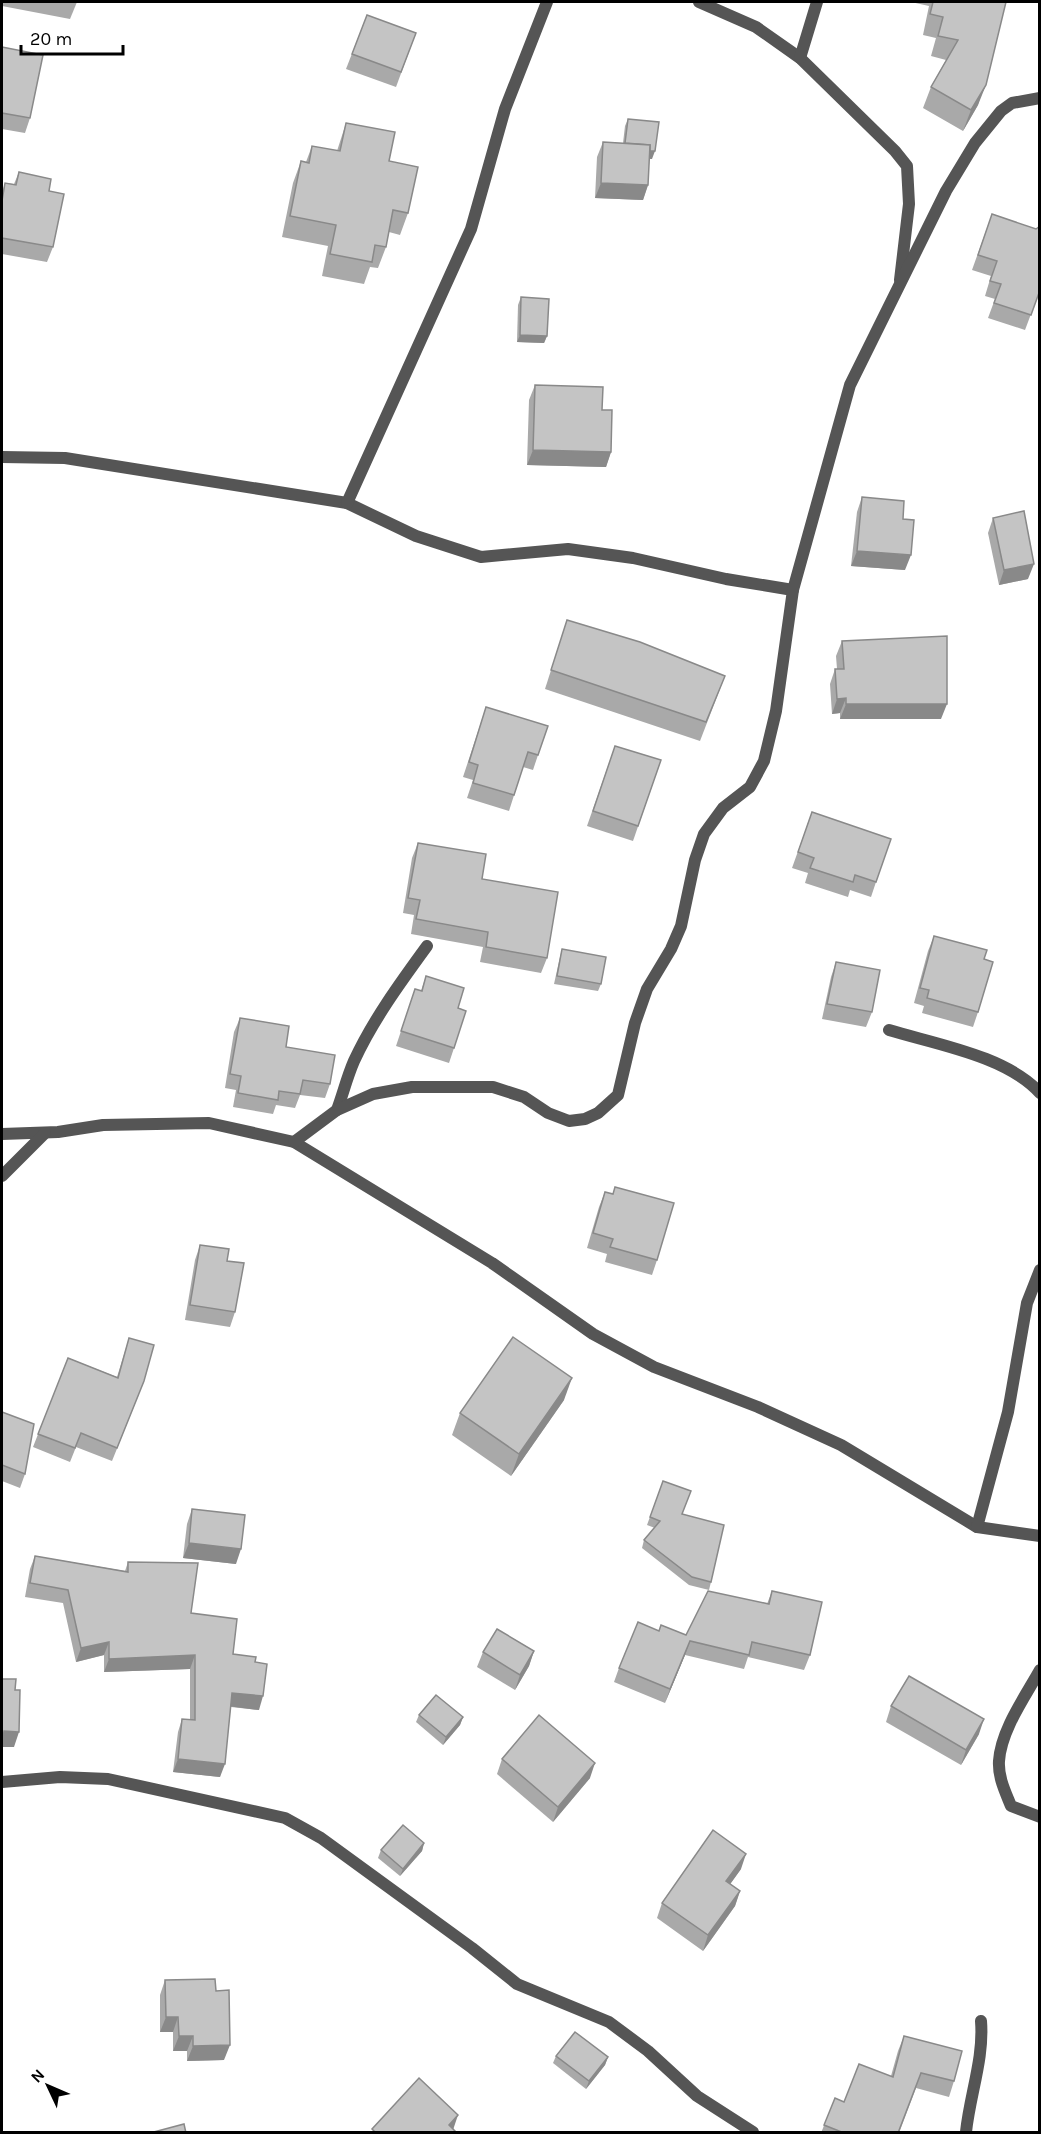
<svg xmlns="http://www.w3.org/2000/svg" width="1041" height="2134" viewBox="0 0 1041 2134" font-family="Karla,sans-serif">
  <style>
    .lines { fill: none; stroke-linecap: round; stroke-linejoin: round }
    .street { stroke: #555; stroke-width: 12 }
    .wall { fill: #a9a9a9 }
    .shaded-wall { fill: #898989 }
    .building { fill: #c4c4c4; stroke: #898989; stroke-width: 1.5 }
  </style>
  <rect width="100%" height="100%" fill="#fff"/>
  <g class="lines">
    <g class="street">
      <path d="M699,2L756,27L800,58L895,151L907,166L909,204L900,280"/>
      <path d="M800,58L817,2"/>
      <path d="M2,457L65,458L347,503L416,536L481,557L568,549L633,558L726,579L793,590"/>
      <path d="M347,503L471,229L505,109L547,2"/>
      <path d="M889,1030C935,1044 1007,1056 1040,1093"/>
      <path d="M337,1110C343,1094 347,1077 354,1061C373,1020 400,983 427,946"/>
      <path d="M2,1134L58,1132L103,1125L209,1123L294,1142L492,1263L593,1334L654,1367L758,1407L841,1445L977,1527L1040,1536"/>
      <path d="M294,1142L337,1110L373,1094L412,1087H493L524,1097L548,1113L569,1121L585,1119L598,1113L618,1095L635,1023L647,989L671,949L681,926L695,860L704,834L723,808L750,787L764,761L776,711L793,590L850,385L946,191L975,143L1001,111L1012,103L1040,98"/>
      <path d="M2,1176L45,1133"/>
      <path d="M977,1527L1008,1412L1027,1303L1040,1270"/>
      <path d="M1040,1670C1025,1697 1001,1730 999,1761C998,1777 1005,1791 1011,1806L1040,1817"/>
      <path d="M2,1782L60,1777L108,1779L285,1818L321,1838L472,1948L517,1984L609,2022L648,2051L697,2096L753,2132"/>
      <path d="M966,2132C970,2094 984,2059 981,2021"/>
    </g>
  </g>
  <g class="wall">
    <path d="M2,2H77L70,19L2,6Z"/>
    <path d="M911,2H1006L978,105L963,131L923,108L931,87L946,60L931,56L936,38L923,35L929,6Z"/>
    <path d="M367,15L416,33L396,87L346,69Z"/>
    <path d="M2,47L30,118L25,133L2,129Z"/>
    <path d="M628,119L652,159H649L648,185L643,200L595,198L597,157L603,142L623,143L625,126Z"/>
    <path d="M346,123L389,161L408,213L400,235L389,232L386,247L378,268L370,267L364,284L322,276L328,246L282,237L293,183L301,161L306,162L312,146L337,151Z"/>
    <path d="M19,172L49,191L53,247L47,262L2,254V193L5,183L14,184Z"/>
    <path d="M992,214L1036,229L1040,290L1025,330L988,318L995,299L985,296L991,276L972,270Z"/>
    <path d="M521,297L547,336L544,343L517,342L518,305Z"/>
    <path d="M535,385L602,410L611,452L606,467L527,465L529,400Z"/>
    <path d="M862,497L905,570L851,566L857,512Z"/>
    <path d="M993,518L1028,579L999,585L988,533Z"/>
    <path d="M567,620L725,676L700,741L545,689Z"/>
    <path d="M842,641L941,719H840V713L832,714L830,684L835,669H837L836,656Z"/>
    <path d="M486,707L538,755L533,770L523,767L509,811L467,798L473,780L463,777Z"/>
    <path d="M615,746L661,760L633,841L587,826Z"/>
    <path d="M812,812L876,882L871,897L850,890L848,897L805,883L808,873L792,868Z"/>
    <path d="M418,843L482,879L547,958L541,973L480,962L483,947L411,934L414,915L403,913L412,858Z"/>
    <path d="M934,936L984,959L978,1012L973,1027L922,1013L924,1006L914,1003L928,951Z"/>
    <path d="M562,949L601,984L598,991L554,984L560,957Z"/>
    <path d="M836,962L872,1012L866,1027L822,1019L831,977Z"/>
    <path d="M426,976L458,1008L454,1048L449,1063L396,1046L415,989L421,991Z"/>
    <path d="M240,1018L286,1047L330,1084L325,1098L300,1095L295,1108L276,1105L273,1114L233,1107L236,1090L225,1088L234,1032Z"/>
    <path d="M605,1192L657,1260L652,1275L605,1262L607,1254L587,1248L599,1207Z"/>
    <path d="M200,1245L235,1312L230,1327L185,1320L195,1260Z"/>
    <path d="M129,1338L139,1394L112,1461L76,1447L70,1462L33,1447L68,1358L117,1377Z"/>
    <path d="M564,1400L511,1476L452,1435L460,1413Z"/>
    <path d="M2,1412L25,1474L20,1488L2,1481Z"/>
    <path d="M663,1481L683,1514L711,1582L709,1590L689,1585L642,1548L644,1540L655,1528L647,1525Z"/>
    <path d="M192,1509L236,1564L183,1558L187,1524Z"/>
    <path d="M35,1556L125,1571L128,1562L191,1613L233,1654L255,1662L259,1710L231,1707L220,1777L173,1772L178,1732L182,1719L190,1720V1669L104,1672V1655L76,1662L63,1603L25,1597L30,1569Z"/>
    <path d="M772,1591L810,1655L804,1670L748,1657L744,1669L685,1655L665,1703L614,1682L619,1668L659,1631L686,1635L767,1604Z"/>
    <path d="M534,1651L529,1666L515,1690L477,1667L483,1652Z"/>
    <path d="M891,1706L979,1734L961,1765L886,1722Z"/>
    <path d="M419,1715L463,1717L460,1725L443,1745L416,1722Z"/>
    <path d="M502,1759L590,1778L553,1822L497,1774Z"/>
    <path d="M424,1843L422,1851L400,1876L378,1858L381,1850Z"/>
    <path d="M741,1869L730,1884L740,1891L735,1906L703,1951L657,1918L662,1903Z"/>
    <path d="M165,1980L216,1991L224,2060L187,2061V2051H173V2032H160V1995Z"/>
    <path d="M904,2036L954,2081L949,2097L916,2088L899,2133H821L835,2098L844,2102L891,2076L898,2051Z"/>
    <path d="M556,2056L608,2057L605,2065L586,2089L553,2063Z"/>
  </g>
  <g class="shaded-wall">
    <path d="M986,85L978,105L963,131L971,110Z"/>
    <path d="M624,148L655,151L652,159L621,156Z"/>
    <path d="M601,183L648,185L643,200L595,198Z"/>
    <path d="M520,335L547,336L544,343L517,342Z"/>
    <path d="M533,450L611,452L606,467L527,465Z"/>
    <path d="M857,551L911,555L905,570L851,566Z"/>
    <path d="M1034,564L1028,579L999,585L1004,570Z"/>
    <path d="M846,698L840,713L832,714L837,699Z"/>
    <path d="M846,704H947L941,719H840Z"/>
    <path d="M572,1378L564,1400L511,1476L519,1454Z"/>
    <path d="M189,1543L241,1549L236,1564L183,1558Z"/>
    <path d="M690,1641L685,1655L665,1703L670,1689Z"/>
    <path d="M109,1642L104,1655L76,1662L81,1648Z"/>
    <path d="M534,1651L529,1666L515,1690L520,1675Z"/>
    <path d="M195,1655L190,1669L104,1672L109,1659Z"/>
    <path d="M232,1693L263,1696L259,1710L227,1706Z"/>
    <path d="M463,1717L460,1725L443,1745L446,1737Z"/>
    <path d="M984,1719L979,1734L961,1765L966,1750Z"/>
    <path d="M4,1731L19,1732L14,1747H2V1737Z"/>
    <path d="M178,1759L225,1764L220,1777L173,1772Z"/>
    <path d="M595,1763L590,1778L553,1822L558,1807Z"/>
    <path d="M424,1843L422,1851L400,1876L403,1869Z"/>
    <path d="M746,1854L741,1869L721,1897L726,1881Z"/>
    <path d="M740,1891L735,1906L703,1951L708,1935Z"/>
    <path d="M166,2017H178L173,2032H160Z"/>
    <path d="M179,2036H193L187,2051H173Z"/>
    <path d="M230,2045L224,2060L187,2061L193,2046Z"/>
    <path d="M608,2057L605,2065L586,2089L589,2081Z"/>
    <path d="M458,2115L453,2130L449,2125Z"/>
  </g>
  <g class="building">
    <path d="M933,2H1006L986,85L971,110L931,87L958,40L938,36L943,17L930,14Z"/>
    <path d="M367,15L416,33L401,72L352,54Z"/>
    <path d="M2,47L43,55L30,118L2,113Z"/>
    <path d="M628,119L659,122L655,151H650V145L625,143Z"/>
    <path d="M346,123L395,132L389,161L418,167L408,213L393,210L386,247L375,245L372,262L330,254L336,225L290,216L301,161L309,163L312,146L340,151Z"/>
    <path d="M603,142L650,145L648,185L601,183Z"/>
    <path d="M19,172L51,179L49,191L64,194L53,247L2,238V201L5,183L16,185Z"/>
    <path d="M992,214L1036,229L1040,226V290L1031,315L994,303L1001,284L990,281L997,261L978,255Z"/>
    <path d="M521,297L549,299L547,336L520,335Z"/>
    <path d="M535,385L603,387L602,410H612L611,452L533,450Z"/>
    <path d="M862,497L904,501L903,519L914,520L911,555L857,551Z"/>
    <path d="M1024,511L1034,564L1004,570L993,518Z"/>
    <path d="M567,620L640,642L725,676L706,722L551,670Z"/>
    <path d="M947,636V704H846V698L837,699L835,669H844L842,641Z"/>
    <path d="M486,707L548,726L538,755L528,752L514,795L473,783L478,765L469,762Z"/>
    <path d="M615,746L661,760L638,826L593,811Z"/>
    <path d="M812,812L891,839L876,882L855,875L853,882L810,868L814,858L798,852Z"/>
    <path d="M418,843L486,854L482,879L558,892L547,958L486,947L488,932L416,919L420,900L408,898Z"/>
    <path d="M934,936L987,950L984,959L993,962L978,1012L927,998L929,990L920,988Z"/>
    <path d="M562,949L606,957L601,984L557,976Z"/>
    <path d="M836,962L880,970L872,1012L827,1004Z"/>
    <path d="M426,976L464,988L458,1008L466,1011L454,1048L401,1031L415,989L422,991Z"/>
    <path d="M240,1018L289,1026L286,1047L335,1055L330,1084L303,1080L300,1094L279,1091L278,1100L238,1093L241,1076L230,1074Z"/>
    <path d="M615,1187L674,1203L657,1260L610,1247L613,1239L593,1233L605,1192L613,1194Z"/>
    <path d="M200,1245L229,1249L227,1261L244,1263L235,1312L190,1305Z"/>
    <path d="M513,1337L572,1378L519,1454L460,1413Z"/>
    <path d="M129,1338L154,1345L144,1381L117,1448L81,1433L75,1448L38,1434L68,1358L118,1378Z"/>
    <path d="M2,1412L34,1424L25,1474L2,1465Z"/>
    <path d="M663,1481L691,1491L682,1514L724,1525L711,1582L692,1577L644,1540L660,1521L650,1517Z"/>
    <path d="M192,1509L245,1515L241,1549L189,1543Z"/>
    <path d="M35,1556L128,1572V1562L198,1563L191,1613L237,1619L233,1654L256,1657L255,1662L267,1664L263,1696L232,1693L225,1764L178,1759L182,1719L195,1720V1655L109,1659V1642L81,1648L68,1590L30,1583Z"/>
    <path d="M708,1591L769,1604L772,1591L822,1602L810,1655L752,1642L749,1655L690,1641L670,1689L619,1668L638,1622L659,1631L661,1625L686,1635Z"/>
    <path d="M497,1629L534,1651L520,1675L483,1652Z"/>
    <path d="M909,1676L984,1719L966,1750L891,1706Z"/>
    <path d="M2,1679H16L15,1690H20L19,1732L4,1731L3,1738H2Z"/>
    <path d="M436,1695L463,1717L446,1737L419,1715Z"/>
    <path d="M539,1715L595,1763L558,1807L502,1759Z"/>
    <path d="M403,1825L424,1843L403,1869L381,1850Z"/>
    <path d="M713,1830L746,1854L726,1881L740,1891L708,1935L662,1903Z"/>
    <path d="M215,1979L216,1991L229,1990L230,2045L193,2046V2036H179L178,2017H166L165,1980Z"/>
    <path d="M575,2032L608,2057L589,2081L556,2056Z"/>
    <path d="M904,2036L962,2051L954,2081L921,2073L898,2133H844L824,2125L835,2098L844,2102L859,2064L893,2077Z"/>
    <path d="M419,2078L458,2115L449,2125L457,2133H376L372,2129Z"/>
    <path d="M184,2124L186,2133H150Z"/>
  </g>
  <rect width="1041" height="2134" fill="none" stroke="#000000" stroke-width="6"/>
  <g transform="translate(48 2086) rotate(314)" stroke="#ffffff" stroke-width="4.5" paint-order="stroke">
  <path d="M0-4.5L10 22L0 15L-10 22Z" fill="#000000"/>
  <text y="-9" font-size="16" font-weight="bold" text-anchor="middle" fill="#000000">N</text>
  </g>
  <path d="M21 45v9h102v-9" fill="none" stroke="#000000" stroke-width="3"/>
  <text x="30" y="45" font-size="18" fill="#000000" stroke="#ffffff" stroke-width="4.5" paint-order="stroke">20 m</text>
</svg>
